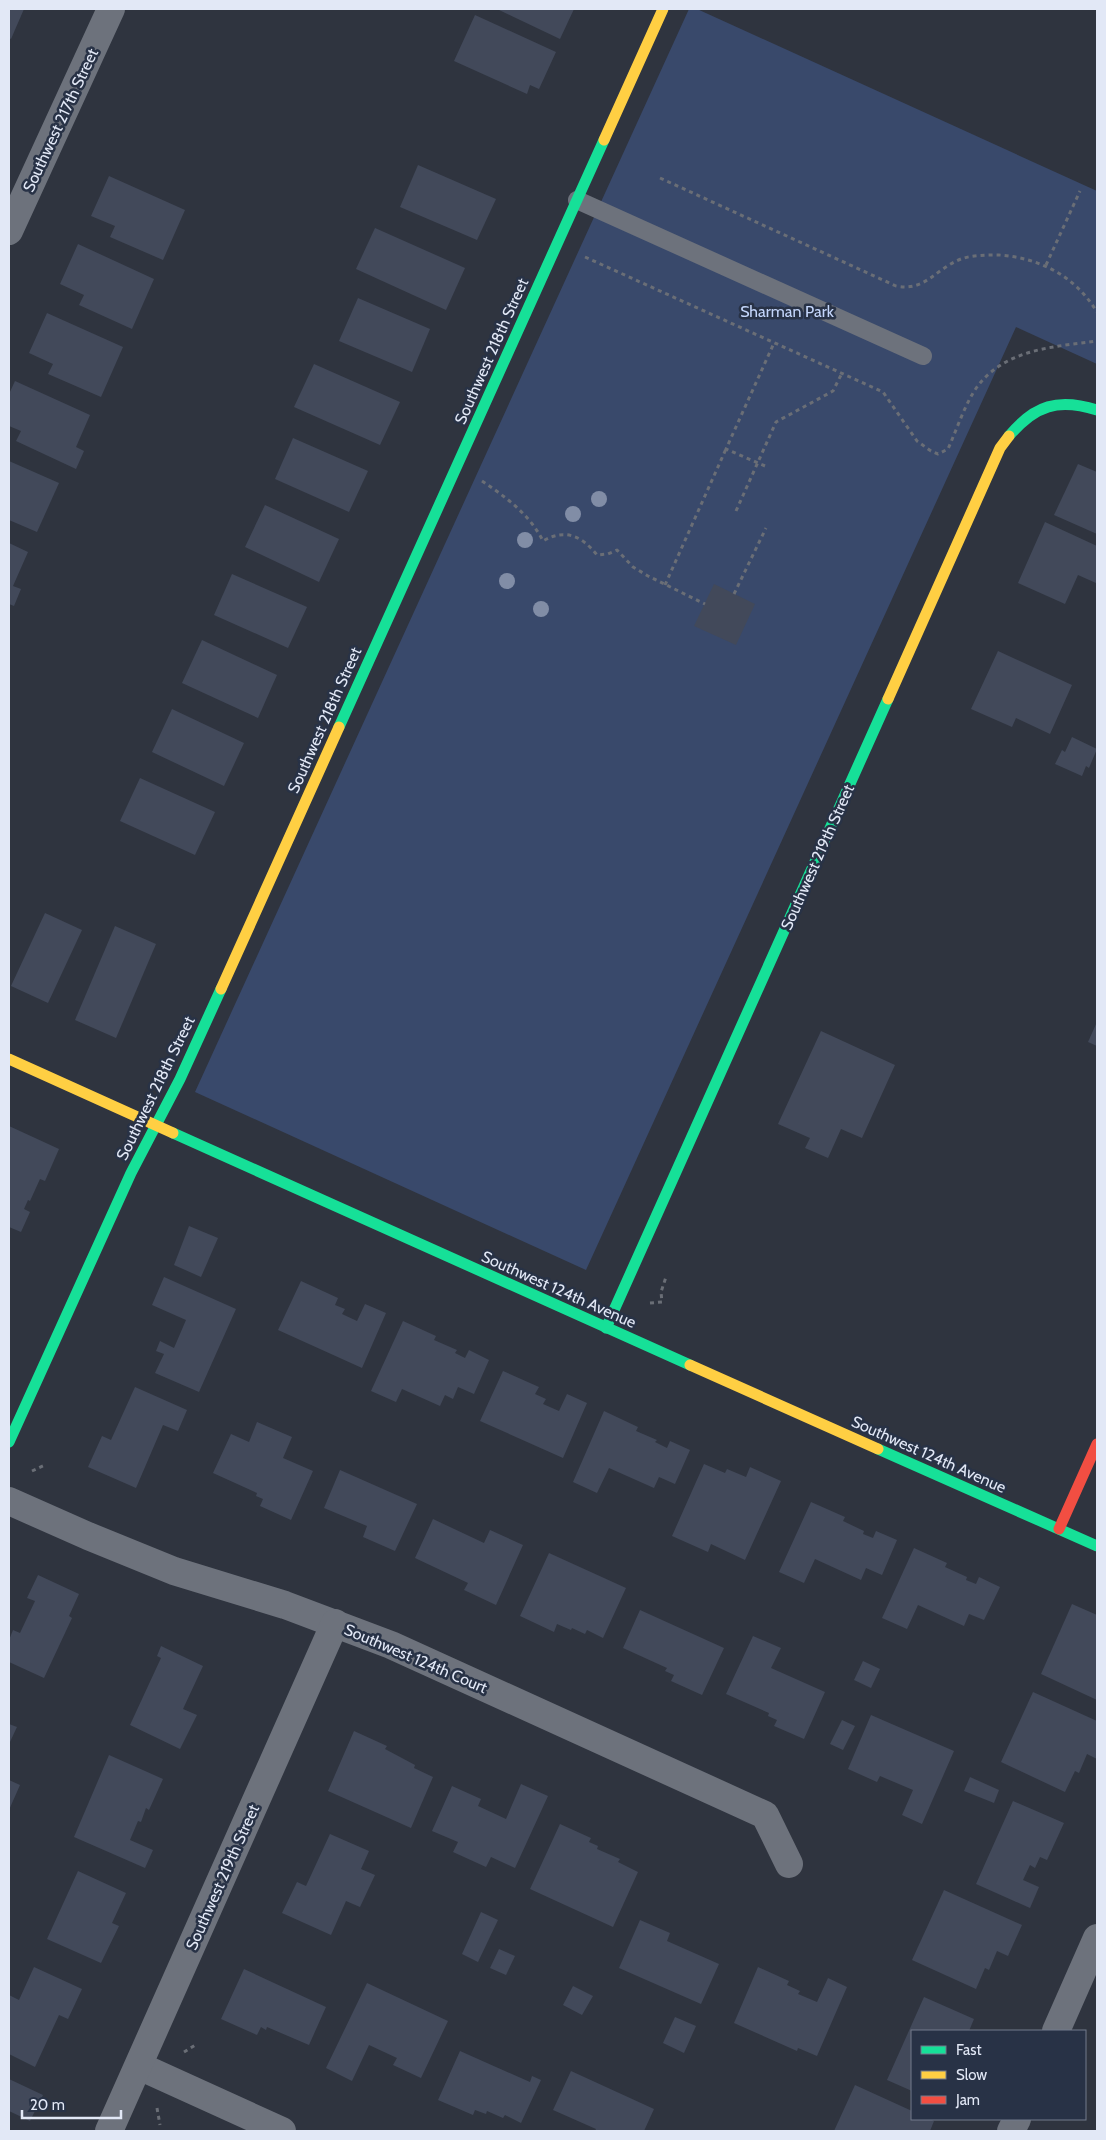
<svg xmlns="http://www.w3.org/2000/svg" width="1106" height="2140" viewBox="0 0 1106 2140" font-family="Cabin,sans-serif">
  <style>
    .green { fill: #39496b }
    .building { fill: #42495a }
    .lines { fill: none; stroke-linecap: round; stroke-linejoin: round }
    .path { stroke: #6a6e76; stroke-width: 3; stroke-dasharray: 4 4; stroke-linecap: butt }
    .lane { stroke: #6d727c; stroke-width: 18 }
    .street { stroke: #6d727c; stroke-width: 28 }
    .fast { stroke: #16e098; stroke-width: 11 }
    .slow { stroke: #ffcf43; stroke-width: 11 }
    .jam { stroke: #f24e42; stroke-width: 11 }
    .tree { fill: #818da6 }
    .labels { text-anchor: middle; stroke-width: 5; stroke-linejoin: round; paint-order: stroke }
    .street-label { font-size: 16px; fill: #e2e8f6; stroke: #283246 }
    .park-label { font-size: 16px; fill: #c4d6fb; stroke: #283246 }
  </style>
  <rect width="100%" height="100%" fill="#2f343f"/>
  <path class="green" d="M689,9H697L1097,191V364L1016,327L586,1270L195,1092Z"/>
  <g class="building">
    <path d="M9,9H24L11,39L9,38Z"/>
    <path d="M497,9H574L560,39Z"/>
    <path d="M475,15L556,52L539,89L530,85L527,94L454,61Z"/>
    <path d="M418,165L496,199L477,240L400,207Z"/>
    <path d="M109,176L185,210L163,260L110,237L115,226L91,216Z"/>
    <path d="M375,228L465,268L446,310L356,269Z"/>
    <path d="M78,244L154,279L132,329L79,305L84,295L60,284Z"/>
    <path d="M358,298L430,329L412,372L339,341Z"/>
    <path d="M47,313L123,347L101,397L48,374L53,364L29,353Z"/>
    <path d="M314,364L400,402L380,445L294,407Z"/>
    <path d="M15,381L90,415L76,447L84,451L76,469L16,441L21,431L9,426V394Z"/>
    <path d="M293,438L368,471L349,512L275,479Z"/>
    <path d="M9,461L59,483L37,532L9,520Z"/>
    <path d="M1078,464L1097,472V534L1054,515Z"/>
    <path d="M265,505L339,539L319,582L245,547Z"/>
    <path d="M1045,522L1097,546L1096,583L1078,575L1065,604L1018,583Z"/>
    <path d="M9,543L28,552L13,586L21,589L14,606L9,604Z"/>
    <path d="M232,574L307,607L288,648L214,615Z"/>
    <path d="M714,584L755,604L736,645L694,626Z"/>
    <path d="M202,640L277,675L258,718L182,683Z"/>
    <path d="M998,651L1072,685L1050,734L1016,718L1012,727L971,709Z"/>
    <path d="M172,709L244,743L224,786L152,752Z"/>
    <path d="M1072,737L1097,749L1089,768L1086,766L1082,776L1055,764L1062,750L1065,752Z"/>
    <path d="M140,778L215,812L195,855L120,821Z"/>
    <path d="M45,913L82,930L48,1003L11,986Z"/>
    <path d="M115,926L156,944L116,1038L75,1020Z"/>
    <path d="M1097,1022V1046L1088,1042Z"/>
    <path d="M821,1031L895,1065L862,1138L841,1129L828,1158L805,1148L810,1138L778,1124Z"/>
    <path d="M9,1126L59,1149L45,1181L40,1179L30,1201L28,1200L24,1209L30,1212L21,1232L9,1227Z"/>
    <path d="M189,1226L218,1238L201,1277L174,1265Z"/>
    <path d="M164,1277L236,1309L199,1392L155,1373L164,1354L156,1351L160,1341L174,1348L186,1320L152,1305Z"/>
    <path d="M301,1281L338,1298L335,1305L345,1309L342,1314L357,1321L365,1304L386,1313L362,1368L278,1330Z"/>
    <path d="M403,1321L436,1336L434,1340L457,1350L455,1353L465,1358L469,1350L489,1360L474,1394L458,1387L453,1399L445,1395L440,1406L402,1389L396,1402L371,1391Z"/>
    <path d="M503,1371L539,1387L535,1394L546,1399L543,1404L559,1411L567,1394L587,1403L563,1458L480,1421Z"/>
    <path d="M135,1387L187,1410L178,1431L163,1425L136,1488L88,1467L102,1436L111,1440Z"/>
    <path d="M604,1411L638,1427L636,1431L657,1440L655,1442L667,1448L670,1441L690,1450L675,1484L659,1477L654,1488L609,1468L597,1493L573,1482Z"/>
    <path d="M257,1422L292,1437L283,1458L313,1471L291,1520L260,1506L263,1499L256,1496L257,1493L213,1473L231,1434L249,1442Z"/>
    <path d="M704,1464L725,1473L727,1469L746,1477L750,1467L781,1481L745,1560L711,1544L708,1552L672,1536Z"/>
    <path d="M340,1470L417,1504L395,1551L363,1537L367,1526L324,1508Z"/>
    <path d="M811,1502L845,1517L843,1521L864,1531L863,1534L873,1538L876,1531L897,1540L882,1575L866,1568L861,1580L815,1559L804,1583L779,1572Z"/>
    <path d="M433,1519L484,1543L490,1530L523,1545L496,1605L464,1590L468,1583L415,1558Z"/>
    <path d="M914,1548L947,1563L945,1567L967,1577L966,1580L976,1584L979,1577L1000,1587L984,1620L969,1614L964,1626L918,1605L907,1629L882,1618Z"/>
    <path d="M549,1553L626,1588L603,1638L587,1630L585,1634L572,1628L571,1630L557,1624L554,1632L520,1616Z"/>
    <path d="M38,1575L79,1594L69,1616L72,1618L44,1678L9,1662V1640L13,1630L20,1633L35,1601L27,1598Z"/>
    <path d="M1072,1604L1097,1615V1700L1041,1674Z"/>
    <path d="M640,1610L724,1648L702,1695L671,1681L674,1675L665,1671L667,1668L623,1648Z"/>
    <path d="M753,1636L781,1648L771,1668L825,1692L804,1739L774,1726L777,1720L768,1716L769,1713L726,1694Z"/>
    <path d="M161,1646L203,1666L183,1709L197,1715L180,1749L130,1725L161,1658L157,1656Z"/>
    <path d="M863,1661L880,1669L871,1688L854,1680Z"/>
    <path d="M1033,1692L1097,1721V1759L1087,1754L1079,1773L1075,1771L1065,1792L1001,1762Z"/>
    <path d="M871,1715L954,1751L922,1824L902,1815L913,1790L880,1776L877,1782L848,1769Z"/>
    <path d="M842,1720L855,1726L843,1750L830,1744Z"/>
    <path d="M9,1724L17,1727L9,1744Z"/>
    <path d="M354,1731L387,1746L385,1749L415,1765L414,1768L433,1777L411,1828L328,1791Z"/>
    <path d="M109,1755L163,1779L149,1810L146,1808L141,1822L138,1821L130,1840L153,1850L145,1868L74,1837Z"/>
    <path d="M970,1777L999,1790L994,1803L964,1791Z"/>
    <path d="M9,1780L20,1785L9,1810Z"/>
    <path d="M521,1784L548,1796L515,1868L491,1857L486,1867L453,1852L458,1842L432,1831L452,1786L481,1799L478,1806L506,1819Z"/>
    <path d="M1013,1801L1064,1823L1047,1860L1040,1857L1035,1868L1030,1865L1023,1880L1039,1887L1030,1908L976,1884Z"/>
    <path d="M560,1824L591,1838L589,1842L598,1846L597,1849L620,1859L618,1862L638,1872L613,1927L530,1889Z"/>
    <path d="M330,1834L369,1851L361,1869L375,1875L360,1907L346,1901L331,1935L282,1913L297,1882L306,1886Z"/>
    <path d="M78,1871L126,1893L112,1923L119,1926L101,1963L47,1939Z"/>
    <path d="M944,1890L1022,1925L1008,1956L997,1951L989,1970L985,1968L976,1989L912,1960Z"/>
    <path d="M481,1912L498,1920L478,1962L462,1954Z"/>
    <path d="M640,1920L670,1933L667,1941L719,1964L701,2004L619,1968Z"/>
    <path d="M499,1949L515,1956L506,1975L490,1968Z"/>
    <path d="M34,1967L82,1989L68,2019L59,2015L35,2067L9,2054V1995L19,2000Z"/>
    <path d="M758,1967L789,1981L787,1985L800,1991L798,1994L817,2002L828,1978L847,1987L817,2056L798,2048L797,2051L734,2023Z"/>
    <path d="M244,1969L326,2007L309,2045L267,2027L266,2030L261,2027L257,2035L221,2019Z"/>
    <path d="M367,1983L448,2021L421,2078L393,2065L397,2058L369,2045L352,2081L326,2068Z"/>
    <path d="M573,1986L593,1996L582,2015L563,2005Z"/>
    <path d="M924,1997L974,2019L969,2031H912V2091L887,2080Z"/>
    <path d="M675,2017L696,2026L684,2053L663,2043Z"/>
    <path d="M460,2051L530,2082L532,2076L541,2080L521,2123L505,2115L503,2118L487,2111L486,2114L475,2110L473,2115L438,2100Z"/>
    <path d="M571,2071L654,2109L644,2131H595L596,2129L553,2110Z"/>
    <path d="M9,2079L43,2095L30,2121L9,2111Z"/>
    <path d="M855,2085L912,2111V2119H930L934,2121L930,2131H834Z"/>
  </g>
  <g class="lines">
    <g class="path">
      <path d="M660,178L896,286C925,292 935,269 961,259C972,255 986,255 999,255C1040,258 1075,276 1097,312"/>
      <path d="M585,257L883,392L917,441L931,451L938,454L948,449C956,431 963,410 973,393C1000,349 1052,347 1097,341"/>
      <path d="M1046,265L1080,191"/>
      <path d="M765,466L726,449L774,343"/>
      <path d="M482,481C506,497 530,515 543,541C565,528 582,536 597,555L608,554L617,550L633,567L648,576L705,604"/>
      <path d="M736,511L776,422L833,391L842,373"/>
      <path d="M665,585L726,449"/>
      <path d="M734,594L766,528"/>
      <path d="M650,1303L662,1302L661,1292L666,1277"/>
      <path d="M32,1471L45,1465"/>
      <path d="M184,2052L197,2044"/>
      <path d="M157,2108L160,2125"/>
    </g>
    <path class="lane" d="M577,200L923,356"/>
    <g class="street">
      <path d="M9,231L111,9"/>
      <path d="M9,1501L88,1536L174,1571L285,1605L391,1645L765,1815L789,1864"/>
      <path d="M1056,2031L1097,1938"/>
      <path d="M139,2066L282,2131"/>
      <path d="M109,2131L335,1623"/>
      <path d="M1011,2131L1017,2119"/>
    </g>
    <g class="fast">
      <path d="M1009,436C1035,405 1058,398 1097,410"/>
      <path d="M339,727L604,140"/>
      <path d="M173,1133L690,1365"/>
      <path d="M606,1328L888,699"/>
      <path d="M9,1442L131,1173L180,1079L221,989"/>
      <path d="M878,1449L1097,1546"/>
    </g>
    <g class="slow">
      <path d="M604,140L663,9"/>
      <path d="M888,699L1000,448L1009,436"/>
      <path d="M221,989L339,727"/>
      <path d="M9,1059L173,1133"/>
      <path d="M690,1365L878,1449"/>
    </g>
    <path class="jam" d="M1059,1529L1097,1444"/>
  </g>
  <g class="tree">
    <circle cx="599" cy="499" r="8"/>
    <circle cx="573" cy="514" r="8"/>
    <circle cx="525" cy="540" r="8"/>
    <circle cx="507" cy="581" r="8"/>
    <circle cx="541" cy="609" r="8"/>
  </g>
  <g class="labels">
    <g class="street-label">
      <text transform="translate(60 120) rotate(-65)" y="6">Southwest 217th Street</text>
      <text transform="translate(491 351) rotate(-66)" y="6">Southwest 218th Street</text>
      <text transform="translate(324 720) rotate(-66)" y="6">Southwest 218th Street</text>
      <text transform="translate(817 857) rotate(-66)" y="6">Southwest 219th Street</text>
      <text transform="translate(155 1088) rotate(-64)" y="6">Southwest 218th Street</text>
      <text transform="translate(559 1289) rotate(24)" y="6">Southwest 124th Avenue</text>
      <text transform="translate(929 1454) rotate(24)" y="6">Southwest 124th Avenue</text>
      <text transform="translate(416 1658) rotate(23)" y="6">Southwest 124th Court</text>
      <text transform="translate(222 1877) rotate(-66)" y="6">Southwest 219th Street</text>
    </g>
    <g class="park-label">
      <text x="787" y="317">Sharman Park</text>
    </g>
  </g>
  <rect width="1106" height="2140" fill="none" stroke="#e2e8f6" stroke-width="20"/>
  <rect x="911" y="2030" width="175" height="90" fill="#283246" stroke="#727b8c"/>
  <rect x="921" y="2046" width="25" height="8" fill="#16e098" stroke="#727b8c"/>
  <text x="956" y="2055" font-size="15" fill="#e2e8f6">Fast</text>
  <rect x="921" y="2071" width="25" height="8" fill="#ffcf43" stroke="#727b8c"/>
  <text x="956" y="2080" font-size="15" fill="#e2e8f6">Slow</text>
  <rect x="921" y="2096" width="25" height="8" fill="#f24e42" stroke="#727b8c"/>
  <text x="956" y="2105" font-size="15" fill="#e2e8f6">Jam</text>
  <path d="M22 2110v8h99v-8" fill="none" stroke="#e2e8f6" stroke-width="2.5"/>
  <text x="30" y="2110" font-size="15" fill="#e2e8f6" stroke="#283246" stroke-width="4" paint-order="stroke">20 m</text>
</svg>
